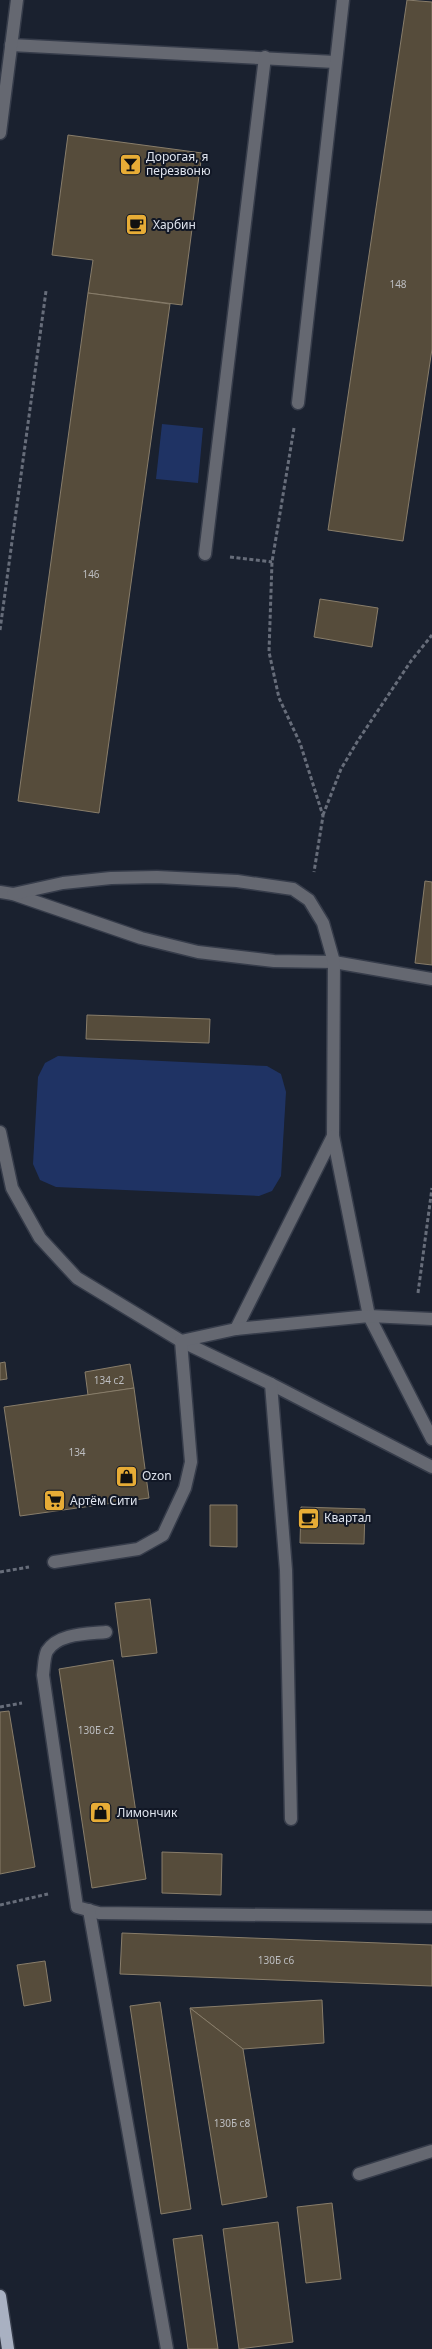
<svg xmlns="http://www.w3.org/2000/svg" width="432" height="2349" viewBox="0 0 432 2349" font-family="'Noto Sans',sans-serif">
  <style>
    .green { fill: #1f3364 }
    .building { fill: #564c3b; stroke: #887d6a }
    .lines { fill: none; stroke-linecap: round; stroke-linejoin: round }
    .minor-casing { stroke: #363c4a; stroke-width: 15 }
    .major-casing { stroke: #363c4a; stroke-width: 15 }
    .path { stroke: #676d7a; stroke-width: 3; stroke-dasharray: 4 2.5; stroke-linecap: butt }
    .minor { stroke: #656871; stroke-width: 12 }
    .major { stroke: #a9b1c2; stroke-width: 12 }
    .labels { text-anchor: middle; stroke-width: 4; stroke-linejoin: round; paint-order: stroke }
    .number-label { font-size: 10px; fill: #bdbec1 }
    .poi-label { font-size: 12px; fill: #dfe4ee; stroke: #111725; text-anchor: start }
  </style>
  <rect width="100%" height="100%" fill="#1a212f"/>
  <g class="green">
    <path d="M162,424L203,428L198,483L156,479Z"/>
    <path d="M58,1056L267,1066L281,1074L286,1092L281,1176L272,1191L259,1196L56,1187L40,1180L33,1164L38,1077L45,1063Z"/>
  </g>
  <g class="building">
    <path d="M407,0L432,2V349L403,541L328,530Z"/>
    <path d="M68,135L202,153L182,305L88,293L93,260L52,255Z"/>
    <path d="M88,293L170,304L99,813L18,801Z"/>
    <path d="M320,599L378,608L372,647L314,637Z"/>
    <path d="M425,881L432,882V965L415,963Z"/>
    <path d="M87,1015L210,1019L209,1043L86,1039Z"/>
    <path d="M5,1362L7,1379L0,1380V1363Z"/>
    <path d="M130,1364L134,1388L88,1395L85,1372Z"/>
    <path d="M134,1388L149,1498L20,1516L4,1407Z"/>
    <path d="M210,1505H237V1547L210,1546Z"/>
    <path d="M301,1507L365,1509L364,1544L300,1543Z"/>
    <path d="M150,1599L157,1653L122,1657L115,1603Z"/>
    <path d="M113,1660L146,1879L92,1888L59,1669Z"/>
    <path d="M9,1711L35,1867L0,1874V1712Z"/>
    <path d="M162,1852L222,1854L221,1895L162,1893Z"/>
    <path d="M122,1933L432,1945V1986L120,1974Z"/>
    <path d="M45,1961L51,2001L24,2006L17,1965Z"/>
    <path d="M322,2000L324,2043L243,2049L190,2008Z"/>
    <path d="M160,2002L191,2209L161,2214L130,2006Z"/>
    <path d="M190,2008L243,2049L267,2197L222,2205Z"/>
    <path d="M332,2203L341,2279L306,2283L297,2207Z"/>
    <path d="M278,2222L293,2342L239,2349L223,2229Z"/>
    <path d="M202,2235L218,2349H188L173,2239Z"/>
  </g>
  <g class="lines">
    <defs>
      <g id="minor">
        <path d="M11,45L335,62"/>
        <path d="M0,133L17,0"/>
        <path d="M298,403L343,0"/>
        <path d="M205,554L265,57"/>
        <path d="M0,892L13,894L141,938L198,952L274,961L334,962L432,979"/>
        <path d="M13,894L63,883L111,878L157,877L237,881L293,889L309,900L323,923L334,962L333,1136L236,1329"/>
        <path d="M0,1132L12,1188L40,1238L77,1278L181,1341L271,1384L432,1467"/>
        <path d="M333,1136L369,1316L432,1439"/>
        <path d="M271,1384L286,1570L291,1819"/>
        <path d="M54,1562L138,1549L163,1535L185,1488L191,1462L181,1341L236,1329L369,1316L432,1319"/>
        <path d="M106,1632C88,1634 58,1633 47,1651C44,1657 44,1668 43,1675L77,1907L99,1913L432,1917"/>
        <path d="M89,1910L167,2349"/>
        <path d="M359,2174L432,2151"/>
      </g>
      <path id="major" d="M0,2296L8,2349"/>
    </defs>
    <use href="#minor" class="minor-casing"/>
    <use href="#major" class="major-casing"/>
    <g class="path">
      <path d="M294,428L272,562L269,652L279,698L300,743L323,816L314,872"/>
      <path d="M230,557L272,562"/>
      <path d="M0,630L46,291"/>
      <path d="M323,815L341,769L357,742L411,661L432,635"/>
      <path d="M418,1293L432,1188"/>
      <path d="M0,1572L29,1567"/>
      <path d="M0,1707L22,1703"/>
      <path d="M0,1905L48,1894"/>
    </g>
    <use href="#minor" class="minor"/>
    <use href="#major" class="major"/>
  </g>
  <defs>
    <symbol id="bar-square" viewBox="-11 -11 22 22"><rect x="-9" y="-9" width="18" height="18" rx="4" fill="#e7ac36" stroke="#111725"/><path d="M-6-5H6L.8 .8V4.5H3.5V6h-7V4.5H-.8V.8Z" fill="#111"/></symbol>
    <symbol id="cafe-square" viewBox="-11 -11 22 22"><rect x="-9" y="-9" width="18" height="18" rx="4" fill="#e7ac36" stroke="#111725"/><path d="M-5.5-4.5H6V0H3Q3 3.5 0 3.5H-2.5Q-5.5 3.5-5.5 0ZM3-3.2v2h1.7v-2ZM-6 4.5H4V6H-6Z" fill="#111"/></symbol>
    <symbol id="shop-square" viewBox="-11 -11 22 22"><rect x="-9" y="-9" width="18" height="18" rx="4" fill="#e7ac36" stroke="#111725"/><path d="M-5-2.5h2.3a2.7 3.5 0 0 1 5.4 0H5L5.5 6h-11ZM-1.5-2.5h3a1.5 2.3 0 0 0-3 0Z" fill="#111"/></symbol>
    <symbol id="supermarket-square" viewBox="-11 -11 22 22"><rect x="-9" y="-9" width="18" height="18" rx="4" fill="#e7ac36" stroke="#111725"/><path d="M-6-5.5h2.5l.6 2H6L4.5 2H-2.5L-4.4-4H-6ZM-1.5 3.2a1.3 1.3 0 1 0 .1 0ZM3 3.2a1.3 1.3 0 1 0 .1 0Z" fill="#111"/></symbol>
  </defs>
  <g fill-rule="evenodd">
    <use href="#bar-square" x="118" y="152" width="25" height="25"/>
    <use href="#cafe-square" x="124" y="212" width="25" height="25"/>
    <use href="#shop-square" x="114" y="1464" width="25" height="25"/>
    <use href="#supermarket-square" x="42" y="1488" width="25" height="25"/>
    <use href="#cafe-square" x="296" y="1506" width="25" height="25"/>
    <use href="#shop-square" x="88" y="1800" width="25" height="25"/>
  </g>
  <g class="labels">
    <g class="number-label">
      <text x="398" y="288">148</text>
      <text x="91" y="578">146</text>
      <text x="109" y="1384">134 с2</text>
      <text x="77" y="1456">134</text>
      <text x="96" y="1734">130Б с2</text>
      <text x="276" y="1964">130Б с6</text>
      <text x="232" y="2127">130Б с8</text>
    </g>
    <g class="poi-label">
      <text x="146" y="161">Дорогая, я<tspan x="146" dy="14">перезвоню</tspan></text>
      <text x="153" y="229">Харбин</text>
      <text x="142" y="1480">Ozon</text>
      <text x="70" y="1505">Артём Сити</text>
      <text x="324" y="1522">Квартал</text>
      <text x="117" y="1817">Лимончик</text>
    </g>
  </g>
</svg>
